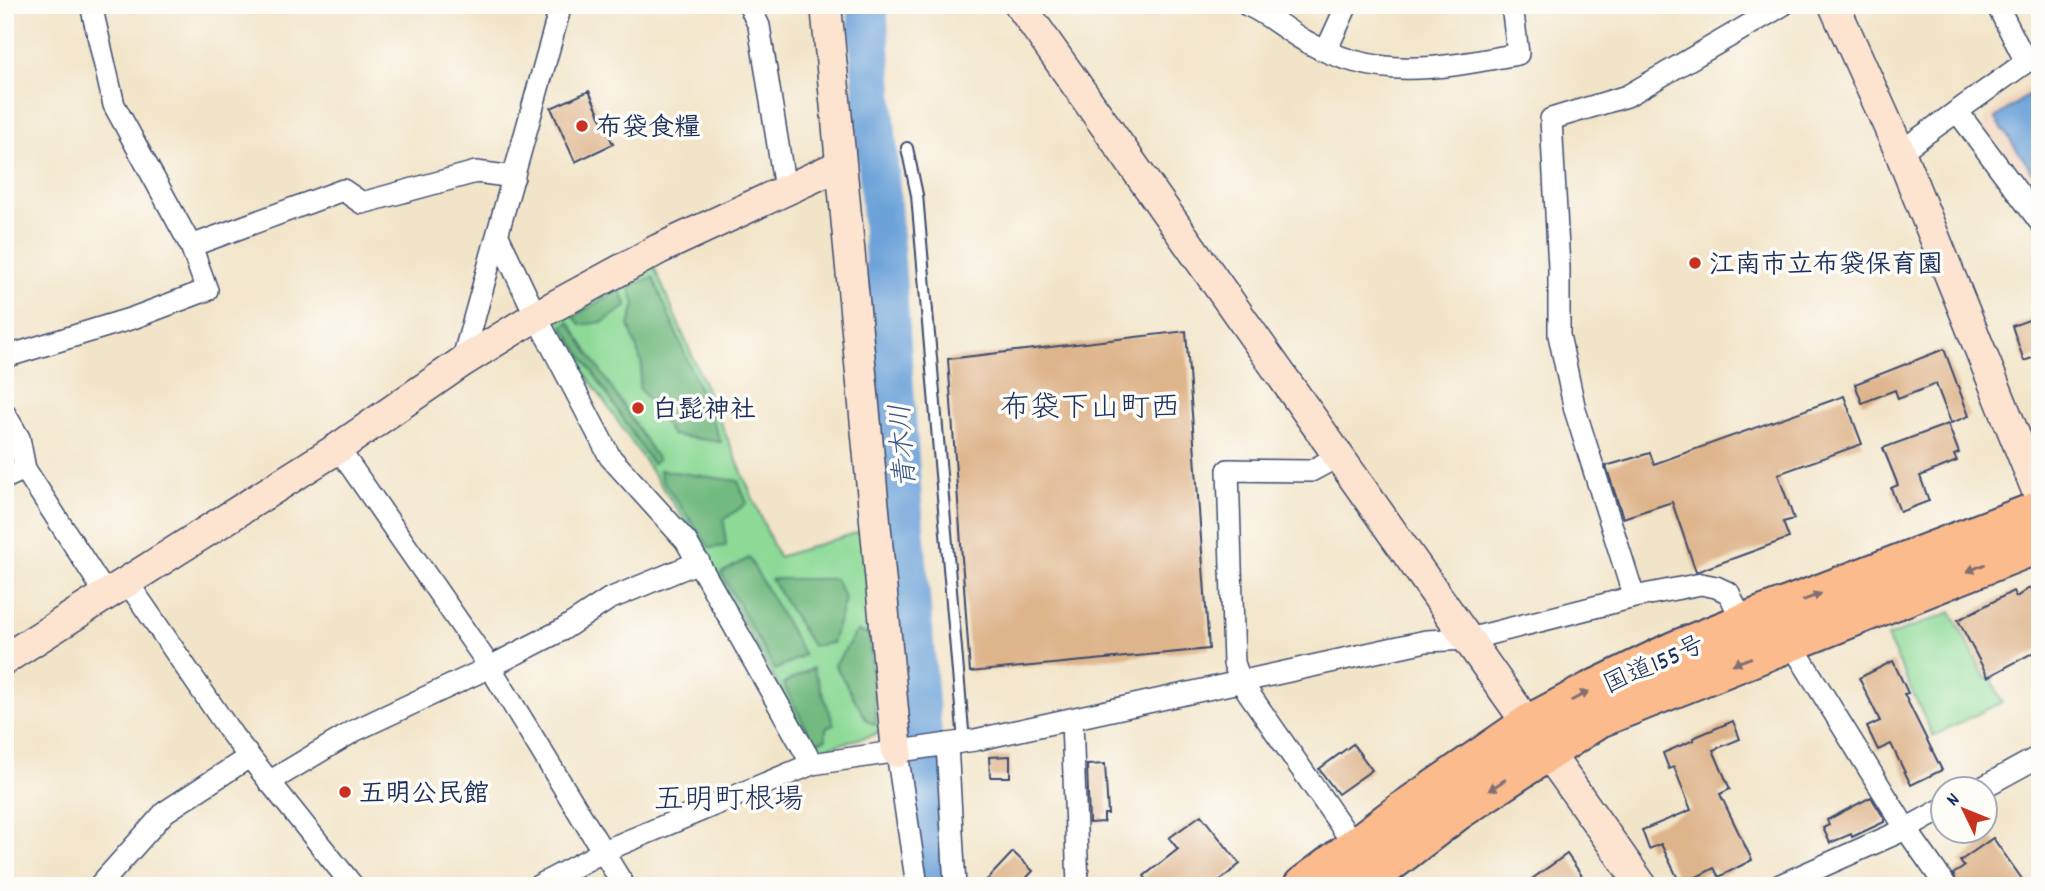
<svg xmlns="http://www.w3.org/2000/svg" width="2045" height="891" viewBox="0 0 2045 891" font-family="Dekko,'Klee One',sans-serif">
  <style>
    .built { fill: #f1d5bd }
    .green { fill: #8dda97; stroke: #54847a; stroke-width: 2 }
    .forest { fill: #72ba80; stroke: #46746f; stroke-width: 2 }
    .water { fill: #6ca2d9; stroke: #44689c; stroke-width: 2 }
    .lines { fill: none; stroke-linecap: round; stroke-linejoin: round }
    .river { stroke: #6ca2d9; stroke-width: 40 }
    .building { fill: #deb48b }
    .lane-casing { stroke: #3b4a6e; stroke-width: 14 }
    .street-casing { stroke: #3b4a6e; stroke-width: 24 }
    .secondary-casing { stroke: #3b4a6e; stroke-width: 33 }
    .highway-casing { stroke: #3b4a6e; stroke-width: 42 }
    .lane { stroke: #fff; stroke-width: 10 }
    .street { stroke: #fff; stroke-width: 21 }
    .secondary { stroke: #fde4d1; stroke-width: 30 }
    .highway { stroke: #fbbb8d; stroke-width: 38 }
    .oneway { fill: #806e73 }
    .poi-dot { fill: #c8321e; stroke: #fdfcf7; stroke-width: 2.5 }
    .labels { text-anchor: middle; stroke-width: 7; stroke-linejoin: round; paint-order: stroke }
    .poi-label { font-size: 26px; font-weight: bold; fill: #1b2f5e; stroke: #fdfcf7; text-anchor: start }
    .street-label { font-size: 26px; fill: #1b2f5e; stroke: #fdfcf7 }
    .water-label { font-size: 28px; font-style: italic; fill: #375789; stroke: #fdfcf7 }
    .quarter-label { font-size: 30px; fill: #1b2f5e; stroke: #fdfcf7 }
  </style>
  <rect width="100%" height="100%" fill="#fdfcf7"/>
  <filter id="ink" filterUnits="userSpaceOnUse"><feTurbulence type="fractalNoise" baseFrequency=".0143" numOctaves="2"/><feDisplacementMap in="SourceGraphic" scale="14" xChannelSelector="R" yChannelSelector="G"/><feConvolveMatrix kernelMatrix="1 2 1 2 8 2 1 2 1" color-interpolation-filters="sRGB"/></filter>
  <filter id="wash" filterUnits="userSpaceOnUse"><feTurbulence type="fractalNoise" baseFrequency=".00686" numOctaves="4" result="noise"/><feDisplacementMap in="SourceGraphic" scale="28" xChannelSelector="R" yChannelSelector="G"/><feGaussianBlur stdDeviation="1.57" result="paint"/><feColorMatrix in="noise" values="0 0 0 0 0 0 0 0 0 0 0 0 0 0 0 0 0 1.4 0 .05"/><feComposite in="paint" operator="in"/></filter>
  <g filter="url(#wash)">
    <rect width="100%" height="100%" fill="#f2e4c8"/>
    <path class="built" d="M2040,78V207L1984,128L1986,117Z"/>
    <g class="green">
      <path d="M652,262L778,557L862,531L884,732L814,751L700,543L548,318Z"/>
      <path d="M1951,612L1986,679L1991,677L2002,702L1933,736L1887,637Z"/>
    </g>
    <g class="forest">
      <path d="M653,277L721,442L672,435L639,387L642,365L629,325L635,304L629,286Z"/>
      <path d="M620,290L627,306L603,322L581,325L573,316Z"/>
      <path d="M569,322L658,460L652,464L563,326Z"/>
      <path d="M659,470L738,481L747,503L724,520L726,546L710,548L662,480Z"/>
      <path d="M749,558L804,655L775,670L721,573Z"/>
      <path d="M771,579H835L845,599L832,643L812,646Z"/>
      <path d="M857,631L869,635L876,725L867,721L835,665Z"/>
      <path d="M813,668L834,724L826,728V739L814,743L783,684Z"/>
    </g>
    <path class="water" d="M2040,87V183L1995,118Z"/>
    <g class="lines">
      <path class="river" d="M867,5L903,516L935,886"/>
    </g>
    <g id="blocks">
      <g class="building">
        <path d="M589,91L613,144L575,162L551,108Z"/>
        <path d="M2040,316V355L2024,361L2012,326Z"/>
        <path d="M1186,331L1209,649L970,672L948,359Z"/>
        <path d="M1944,349L1969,416L1951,423L1936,384L1898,399L1895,390L1862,403L1855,384Z"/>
        <path d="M1844,396L1862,444L1778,474L1794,519L1783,522L1789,538L1696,572L1672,502L1623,518L1606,466L1650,453L1654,464Z"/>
        <path d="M1948,424L1959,453L1954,455L1957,461L1920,476L1929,501L1900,512L1891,488L1898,485L1883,448Z"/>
        <path d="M2040,581V649L1988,677L1958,620L2013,591L2016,597Z"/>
        <path d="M1893,661L1908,693L1904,694L1942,770L1911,785L1891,744L1878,750L1867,727L1880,721L1859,678Z"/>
        <path d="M1733,721L1740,739L1713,750L1730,789L1720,794L1752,860L1719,877L1714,868L1681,885L1661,844L1649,849L1642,830L1691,810L1674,767L1669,769L1663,753L1694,740L1693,738Z"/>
        <path d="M1353,744L1372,770L1338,794L1319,769Z"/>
        <path d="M1010,756V777H990L989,757Z"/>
        <path d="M1105,764L1108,814H1104V822L1089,823L1087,765Z"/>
        <path d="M1871,797L1884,818V822L1852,837L1851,834L1830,843L1823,828L1829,825L1827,820Z"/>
        <path d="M1201,815L1240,864L1213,886H1152L1144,876L1178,849L1169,838Z"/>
        <path d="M1993,838L2027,886H1959L1953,874L1964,867L1960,861Z"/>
        <path d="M1013,852L1033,871L1019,886H981Z"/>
        <path d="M1567,854L1589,886H1522Z"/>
      </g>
    </g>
  </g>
  <g filter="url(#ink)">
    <use href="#blocks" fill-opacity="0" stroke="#3b4a6e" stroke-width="2"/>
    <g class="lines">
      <defs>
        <path id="lane" d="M907,148L917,195L964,742"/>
        <g id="street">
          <path d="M749,5L759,26L785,189"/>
          <path d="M1247,5C1269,14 1286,31 1307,42C1379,82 1442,68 1518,54L1512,5"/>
          <path d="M1997,5L2026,62"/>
          <path d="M1326,51L1347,5"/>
          <path d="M1957,111L2040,222"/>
          <path d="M1900,152L2040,52"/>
          <path d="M498,236L536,316L610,457L686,541L812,764"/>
          <path d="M191,246L343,190L362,203L476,172L514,177"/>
          <path d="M5,357L133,318L207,290L191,246L114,105L91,5"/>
          <path d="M462,362L561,5"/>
          <path d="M5,414L19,438L25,469L107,596"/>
          <path d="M338,448L490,667L624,886"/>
          <path d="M1339,456L1311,471L1228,470L1234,663L1241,682L1355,846"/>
          <path d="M5,478L25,469"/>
          <path d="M128,583L233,736L353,886"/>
          <path d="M1634,597L1575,410L1559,335V268L1551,119L1627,96L1783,5"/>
          <path d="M1791,643L1906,829L1946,886"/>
          <path d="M1072,720L1078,886"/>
          <path d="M947,744L955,886"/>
          <path d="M897,752L917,886"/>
          <path d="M269,782L354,731L490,667L562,630L609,599L699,562"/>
          <path d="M1978,790L2040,756"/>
          <path d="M99,886L165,812L249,757"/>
          <path d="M538,886L604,851L812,764L975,740L1426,641L1469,639L1634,597L1701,584L1716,587L1729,593L1743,623"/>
          <path d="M1778,886L1906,829L1944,808"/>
        </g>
        <g id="secondary">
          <path d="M826,5L897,752"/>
          <path d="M1020,5L1642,886"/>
          <path d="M1834,5L1900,152L2040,498"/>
          <path d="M5,659L338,448L462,362L536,316L659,249L840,165"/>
        </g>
        <g id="highway">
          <path d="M1303,886L1400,813L1529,724L1591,691L1676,650L1743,623L2040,510"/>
          <path d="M1359,886L1457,811L1599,718L2040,543"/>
        </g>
      </defs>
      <use href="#lane" class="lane-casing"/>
      <use href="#street" class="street-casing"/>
      <use href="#secondary" class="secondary-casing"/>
      <use href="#highway" class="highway-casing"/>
      <use href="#lane" class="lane"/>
      <use href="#street" class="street"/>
      <use href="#secondary" class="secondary"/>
      <use href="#highway" class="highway"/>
    </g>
    <defs><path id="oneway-solid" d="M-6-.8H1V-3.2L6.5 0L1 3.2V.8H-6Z" transform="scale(1.75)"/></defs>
    <g class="oneway">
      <use href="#oneway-solid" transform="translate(1976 568) rotate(158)"/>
      <use href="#oneway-solid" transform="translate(1812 597) rotate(-21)"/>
      <use href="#oneway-solid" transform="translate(1742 661) rotate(160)"/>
      <use href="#oneway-solid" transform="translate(1580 696) rotate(-28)"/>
      <use href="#oneway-solid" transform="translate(1497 785) rotate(147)"/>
    </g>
  </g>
  <g class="poi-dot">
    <circle cx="582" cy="126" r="7"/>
    <circle cx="1695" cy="263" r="7"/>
    <circle cx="638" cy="408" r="7"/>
    <circle cx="345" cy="792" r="7"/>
  </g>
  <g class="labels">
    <g class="poi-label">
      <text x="596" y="135">布袋食糧</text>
      <text x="1709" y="272">江南市立布袋保育園</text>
      <text x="652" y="417">白髭神社</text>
      <text x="359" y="801">五明公民館</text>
    </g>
    <g class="street-label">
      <text transform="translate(1653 663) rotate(-24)" y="9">国道155号</text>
    </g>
    <g class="water-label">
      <text transform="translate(901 446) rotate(-94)" y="10">青木川</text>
    </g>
    <g class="quarter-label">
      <text x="1090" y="416">布袋下山町西</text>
      <text x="729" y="808">五明町根場</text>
    </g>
  </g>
  <rect width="2045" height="891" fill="none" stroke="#fdfcf7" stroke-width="28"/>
  <g transform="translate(1964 810) rotate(313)"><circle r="33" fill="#fdfcf7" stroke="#a3aaba" stroke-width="2"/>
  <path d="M0-5L12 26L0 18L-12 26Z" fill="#c8321e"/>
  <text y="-10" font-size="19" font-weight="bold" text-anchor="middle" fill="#1b2f5e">N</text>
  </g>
</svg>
